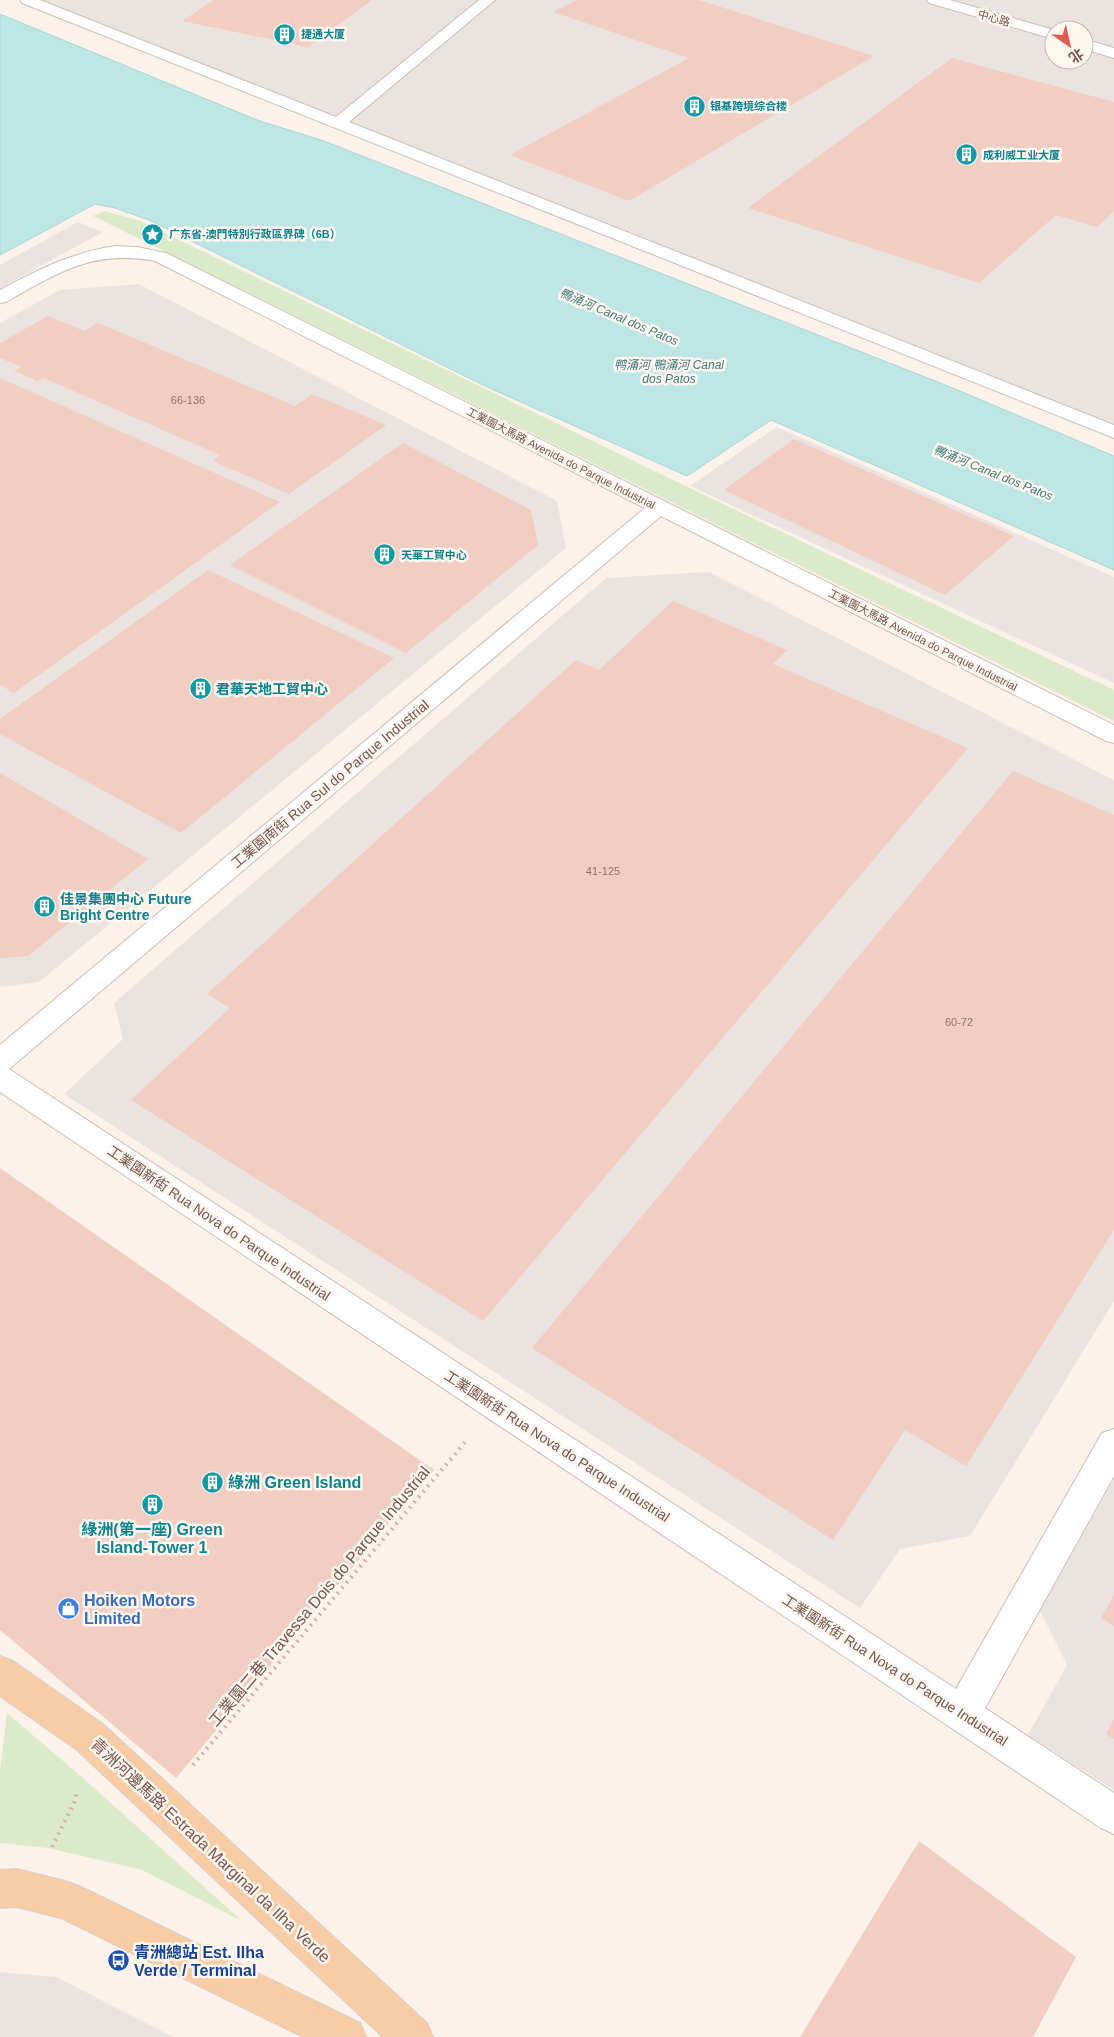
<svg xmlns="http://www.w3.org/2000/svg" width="1114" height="2037" viewBox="0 0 1114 2037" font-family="Arial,'Noto Sans SC',sans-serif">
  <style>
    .industrial { fill: #ebe3df; fill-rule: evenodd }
    .green { fill: #dbeac8 }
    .water { fill: #bee6e5; stroke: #a5d7d7 }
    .building { fill: #f1cdc2 }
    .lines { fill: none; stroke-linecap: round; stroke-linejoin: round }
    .minor-casing { stroke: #d1bbb2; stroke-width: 2 }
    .major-casing { stroke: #d9cfcd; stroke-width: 2 }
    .path { stroke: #d6b0a5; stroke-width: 4; stroke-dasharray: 2 5; stroke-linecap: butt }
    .minor { fill: #fff; fill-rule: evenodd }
    .major { fill: #f8cca5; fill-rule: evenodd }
    .labels { text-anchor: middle; stroke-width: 5; stroke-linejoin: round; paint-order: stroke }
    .far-street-label { font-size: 11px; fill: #77554d; stroke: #fef7f0 }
    .far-culture-label { font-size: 11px; font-weight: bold; fill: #0d838f; stroke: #fef7f0; text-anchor: start }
    .number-label { font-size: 11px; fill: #96736a }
    .far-water-label { font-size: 12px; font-style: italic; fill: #417b7b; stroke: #fef7f0 }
    .culture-label { font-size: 14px; font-weight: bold; fill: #0d838f; stroke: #fef7f0; text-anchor: start }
    .street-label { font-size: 14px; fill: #77554d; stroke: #fef7f0 }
    .near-culture-label { font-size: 16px; font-weight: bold; fill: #0d838f; stroke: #fef7f0; text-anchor: start }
    .near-street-label { font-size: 16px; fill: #77554d; stroke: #fef7f0 }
    .near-shop-label { font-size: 16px; font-weight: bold; fill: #366cbe; stroke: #fef7f0; text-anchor: start }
    .near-transit-label { font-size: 16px; font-weight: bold; fill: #164399; stroke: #fef7f0; text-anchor: start }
  </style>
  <rect width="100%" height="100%" fill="#fcf2ea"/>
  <g class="industrial">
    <path d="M27,0H1114V432ZM1054,30H1084V60H1054Z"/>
    <path d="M78,222L103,232L0,288V265Z"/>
    <path d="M139,284L557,501L566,548L39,982L0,987V323L60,290Z"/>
    <path d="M777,427L1114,577V683L690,486Z"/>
    <path d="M709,572L1114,780V1301L970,1536L900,1549L860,1608L64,1094L123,1039L114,1003L606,578Z"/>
    <path d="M1114,1479V1790L1028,1735L1067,1665L1040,1611Z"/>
    <path d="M0,1972L56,1977L173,2037H0Z"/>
  </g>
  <g class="green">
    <path d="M105,211L138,220L677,482L1114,690V721L93,216Z"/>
    <path d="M7,1713L83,1778L242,1921L142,1870L48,1848L0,1843V1772Z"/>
  </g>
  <path class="water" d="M0,14L257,120L324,141L948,386L1114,456V570L771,420L687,476L485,386L149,220L115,208L95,204L0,255Z"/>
  <g class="building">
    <path d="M214,0H372L308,47L182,21Z"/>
    <path d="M577,0H699L874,56L629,201L510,155L689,58L553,12Z"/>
    <path d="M952,58L1114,102V211L1097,227L1056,215L979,283L748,208Z"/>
    <path d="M48,316L84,331L98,323L295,406L312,394L386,425L289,494L213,461L220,455L44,378L37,381L14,371L21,367L0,358V343Z"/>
    <path d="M0,378L280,502L14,693L0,685Z"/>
    <path d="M794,439L1014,536L945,595L724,490Z"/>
    <path d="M403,443L531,510L538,545L406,653L230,565Z"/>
    <path d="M208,570L394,658L181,833L0,734V719Z"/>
    <path d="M673,601L787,650L773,664L968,748L483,1321L131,1100L230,1008L207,994L576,660L599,670Z"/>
    <path d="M1013,771L1114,815V1230L966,1466L905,1430L833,1540L532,1348Z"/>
    <path d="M0,773L148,859L28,956L0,958Z"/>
    <path d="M0,1168L434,1470L176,1778L0,1630Z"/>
    <path d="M1114,1595V1626L1101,1618Z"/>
    <path d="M1114,1719V1739L1106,1734Z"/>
    <path d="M919,1841L1076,1957L1033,2037H800Z"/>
  </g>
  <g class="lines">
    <defs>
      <g id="minor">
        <path d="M20,0H40L336,117L479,0H495L349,122L1114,425V438L22,3Z"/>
        <path d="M927,0H950L1054,30V39L929,3Z"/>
        <path d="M1084,39L1114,48V58L1084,49Z"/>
        <path d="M116,246L137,247L166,253L1114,725V743L1106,741L661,516L9,1069L956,1689L1102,1433L1114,1429V1476L985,1708L1114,1793V1834L1101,1828L0,1092V1045L645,508L155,261C94,249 57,273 6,302L0,303V290C37,270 73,252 116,246Z"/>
      </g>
      <g id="major">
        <path d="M0,1656L13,1661L103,1724L427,2023L433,2037H383L77,1750L0,1696Z"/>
        <path d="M17,1869L65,1881L79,1886L360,2023L366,2037H303L61,1918L17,1907L0,1908V1870Z"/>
      </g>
    </defs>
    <use href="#minor" class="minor-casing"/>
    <use href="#major" class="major-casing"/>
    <g class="path">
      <path d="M193,1765L466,1441"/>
      <path d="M52,1847L74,1803L77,1791"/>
    </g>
    <use href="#minor" class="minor"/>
    <use href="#major" class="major"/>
  </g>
  <defs>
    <symbol id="building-disc" viewBox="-11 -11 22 22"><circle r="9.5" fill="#0f9aa8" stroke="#fef7f0"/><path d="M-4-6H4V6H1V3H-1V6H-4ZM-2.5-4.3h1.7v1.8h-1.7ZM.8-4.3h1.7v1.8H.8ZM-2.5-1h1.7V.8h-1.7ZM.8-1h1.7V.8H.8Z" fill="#fff"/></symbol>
    <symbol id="sight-disc" viewBox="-11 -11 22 22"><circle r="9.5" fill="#0f9aa8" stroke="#fef7f0"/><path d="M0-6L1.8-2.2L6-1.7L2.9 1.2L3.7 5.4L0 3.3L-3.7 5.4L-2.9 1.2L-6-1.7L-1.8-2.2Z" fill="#fff"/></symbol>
    <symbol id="shop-disc" viewBox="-11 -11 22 22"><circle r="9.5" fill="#3f7fe0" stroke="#fef7f0"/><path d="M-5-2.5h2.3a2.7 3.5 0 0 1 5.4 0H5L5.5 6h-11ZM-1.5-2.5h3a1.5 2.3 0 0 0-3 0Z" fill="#fff"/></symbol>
    <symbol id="bus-disc" viewBox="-11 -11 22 22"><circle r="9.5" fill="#1a4fb4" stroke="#fef7f0"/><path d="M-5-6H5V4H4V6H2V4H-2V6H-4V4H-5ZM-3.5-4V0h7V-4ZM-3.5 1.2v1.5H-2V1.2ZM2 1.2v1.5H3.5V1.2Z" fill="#fff"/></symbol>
  </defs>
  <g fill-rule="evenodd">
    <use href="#building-disc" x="272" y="22" width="25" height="25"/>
    <use href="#building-disc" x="682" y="94" width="25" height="25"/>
    <use href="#building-disc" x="954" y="142" width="25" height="25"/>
    <use href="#sight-disc" x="140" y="222" width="25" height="25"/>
    <use href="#building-disc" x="372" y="542" width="25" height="25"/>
    <use href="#building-disc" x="188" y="676" width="25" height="25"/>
    <use href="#building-disc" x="32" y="894" width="25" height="25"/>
    <use href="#building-disc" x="200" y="1470" width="25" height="25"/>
    <use href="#building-disc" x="140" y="1492" width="25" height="25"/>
    <use href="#shop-disc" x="56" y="1596" width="25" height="25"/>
    <use href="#bus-disc" x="106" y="1948" width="25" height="25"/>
  </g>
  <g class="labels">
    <g class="far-street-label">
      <text transform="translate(994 18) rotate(16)" y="4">中心路</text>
      <text transform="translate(561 458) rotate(27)" y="4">工業園大馬路 Avenida do Parque Industrial</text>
      <text transform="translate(923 640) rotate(27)" y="4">工業園大馬路 Avenida do Parque Industrial</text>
    </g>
    <g class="far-culture-label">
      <text x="301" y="38">捷通大厦</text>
      <text x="710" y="110">银基跨境综合楼</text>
      <text x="983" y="159">成利威工业大厦</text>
      <text x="169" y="238">广东省-澳門特別行政區界碑（6B）</text>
      <text x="401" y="559">天華工貿中心</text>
    </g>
    <g class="number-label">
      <text x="188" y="404">66-136</text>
      <text x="603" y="875">41-125</text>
      <text x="959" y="1026">60-72</text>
    </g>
    <g class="far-water-label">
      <text transform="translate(619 317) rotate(23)" y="4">鴨涌河 Canal dos Patos</text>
      <text x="669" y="369">鸭涌河 鴨涌河 Canal<tspan x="669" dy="14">dos Patos</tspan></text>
      <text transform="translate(993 473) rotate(22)" y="4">鴨涌河 Canal dos Patos</text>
    </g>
    <g class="culture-label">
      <text x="216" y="694">君華天地工貿中心</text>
      <text x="60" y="904">佳景集團中心 Future<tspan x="60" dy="16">Bright Centre</tspan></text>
    </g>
    <g class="street-label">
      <text transform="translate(330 784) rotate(-40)" y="5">工業園南街 Rua Sul do Parque Industrial</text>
      <text transform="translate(219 1223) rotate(34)" y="5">工業園新街 Rua Nova do Parque Industrial</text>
      <text transform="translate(557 1446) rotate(33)" y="5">工業園新街 Rua Nova do Parque Industrial</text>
      <text transform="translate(895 1670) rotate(33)" y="5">工業園新街 Rua Nova do Parque Industrial</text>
    </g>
    <g class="near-culture-label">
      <text x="228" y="1488">綠洲 Green Island</text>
      <text x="152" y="1535" text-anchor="middle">綠洲(第一座) Green<tspan x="152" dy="18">Island-Tower 1</tspan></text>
    </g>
    <g class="near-street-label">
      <text transform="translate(319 1596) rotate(-50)" y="6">工業園二巷 Travessa Dois do Parque Industrial</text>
      <text transform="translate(211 1850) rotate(43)" y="6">青洲河邊馬路 Estrada Marginal da Ilha Verde</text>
    </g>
    <g class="near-shop-label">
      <text x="84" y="1606">Hoiken Motors<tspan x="84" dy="18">Limited</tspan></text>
    </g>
    <g class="near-transit-label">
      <text x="134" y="1958">青洲總站 Est. Ilha<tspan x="134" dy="18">Verde / Terminal</tspan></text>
    </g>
  </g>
  <g transform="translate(1069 45) rotate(146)"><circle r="24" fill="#fef7f0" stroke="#c8b6af"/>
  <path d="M0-4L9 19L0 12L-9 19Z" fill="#e15c54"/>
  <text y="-8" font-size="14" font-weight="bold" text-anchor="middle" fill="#77554d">北</text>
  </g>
</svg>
